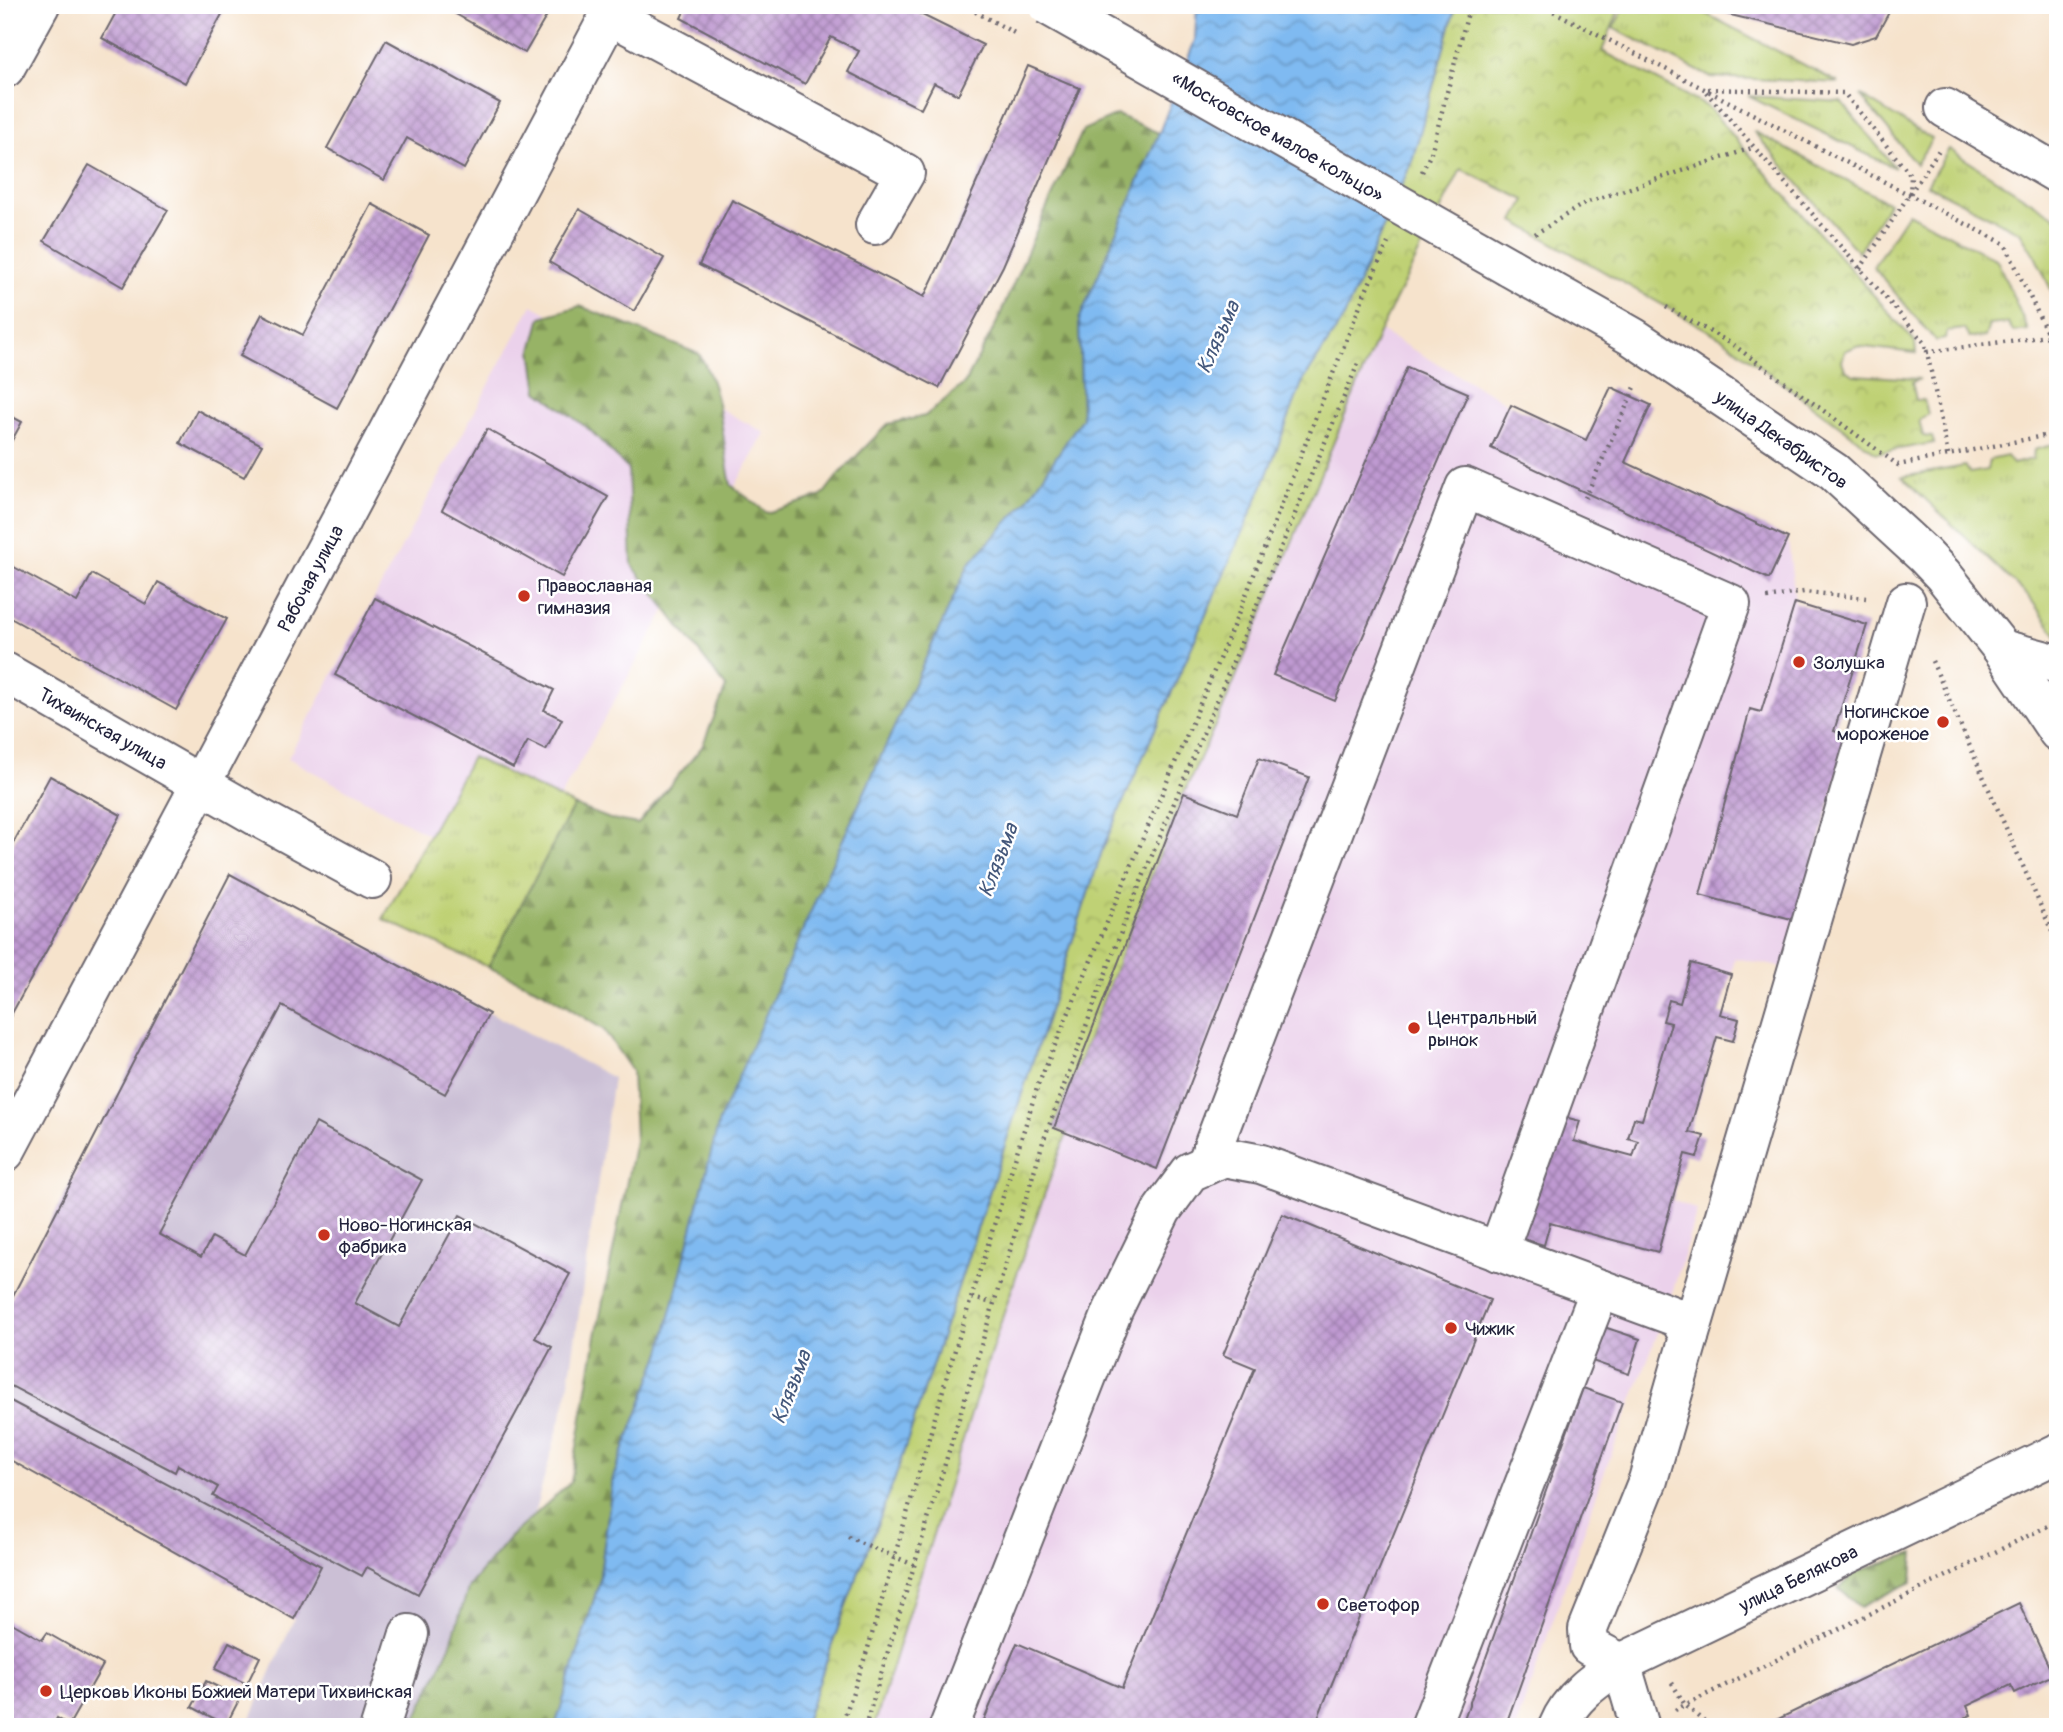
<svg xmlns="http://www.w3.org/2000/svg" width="2063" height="1732" viewBox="0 0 2063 1732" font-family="Pangolin,sans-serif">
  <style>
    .built { fill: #ebd1eb }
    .industrial { fill: #cbbfd5 }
    .grass { fill: url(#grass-tufts); stroke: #707a58; stroke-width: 2 }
    .forest { fill: url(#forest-firs); stroke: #5c6a50; stroke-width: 2 }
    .park { fill: url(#park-crowns); stroke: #707a58; stroke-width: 2 }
    .water { fill: url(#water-waves); stroke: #506e96; stroke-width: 2 }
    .building { fill: url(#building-cross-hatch) }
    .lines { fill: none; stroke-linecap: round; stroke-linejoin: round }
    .minor-casing { stroke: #6c666e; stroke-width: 42 }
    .major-casing { stroke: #6c666e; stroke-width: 42 }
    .path { stroke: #6c666e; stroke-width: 4.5; stroke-dasharray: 2 5; stroke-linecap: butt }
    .minor { stroke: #fff; stroke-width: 38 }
    .major { stroke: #fff; stroke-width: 38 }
    .major-bridge-casing { stroke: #6c666e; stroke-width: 42; stroke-linecap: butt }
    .path-bridge { stroke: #6c666e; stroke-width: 4.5; stroke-dasharray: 2 5; stroke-linecap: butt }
    .major-bridge { stroke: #fff; stroke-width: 38 }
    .poi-dot { fill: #c8321e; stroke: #fff; stroke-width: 2.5 }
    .labels { text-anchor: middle; stroke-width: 5; stroke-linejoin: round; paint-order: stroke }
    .street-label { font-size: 19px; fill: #22223b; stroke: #fff }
    .poi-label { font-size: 19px; fill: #22223b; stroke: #fff; text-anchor: start }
    .water-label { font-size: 21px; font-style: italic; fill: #43577b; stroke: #fff }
  </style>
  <defs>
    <pattern id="grass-tufts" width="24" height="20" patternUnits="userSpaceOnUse" patternTransform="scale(1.75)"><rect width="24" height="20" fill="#bfd174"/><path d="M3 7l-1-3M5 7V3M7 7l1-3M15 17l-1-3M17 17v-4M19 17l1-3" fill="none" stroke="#a4b365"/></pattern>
    <pattern id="forest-firs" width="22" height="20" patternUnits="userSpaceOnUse" patternTransform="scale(1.75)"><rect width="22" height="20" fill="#97b366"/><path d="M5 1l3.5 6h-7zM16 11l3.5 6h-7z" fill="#7b9155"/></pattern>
    <pattern id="park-crowns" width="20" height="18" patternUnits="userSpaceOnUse" patternTransform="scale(1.75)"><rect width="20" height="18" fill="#bfd174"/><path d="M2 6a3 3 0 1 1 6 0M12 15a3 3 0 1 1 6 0" fill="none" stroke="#a4b365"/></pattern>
    <pattern id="water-waves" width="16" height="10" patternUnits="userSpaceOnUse" patternTransform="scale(1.75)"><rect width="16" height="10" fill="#7fbaf1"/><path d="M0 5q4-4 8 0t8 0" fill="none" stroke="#6897c4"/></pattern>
    <pattern id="building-cross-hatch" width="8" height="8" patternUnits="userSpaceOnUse" patternTransform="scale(1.75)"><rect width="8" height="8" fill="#bf9ad1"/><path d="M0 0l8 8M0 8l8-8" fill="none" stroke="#9b7dab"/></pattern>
  </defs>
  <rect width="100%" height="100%" fill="#fff"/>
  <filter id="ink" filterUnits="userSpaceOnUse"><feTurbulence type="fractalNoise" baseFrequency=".0143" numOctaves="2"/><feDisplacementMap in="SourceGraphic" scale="14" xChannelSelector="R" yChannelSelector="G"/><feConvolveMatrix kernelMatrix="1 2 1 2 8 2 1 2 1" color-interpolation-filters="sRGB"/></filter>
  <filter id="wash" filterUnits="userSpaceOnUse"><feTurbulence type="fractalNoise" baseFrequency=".00686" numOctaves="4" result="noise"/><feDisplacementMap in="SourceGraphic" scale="28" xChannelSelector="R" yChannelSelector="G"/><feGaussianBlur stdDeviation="1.57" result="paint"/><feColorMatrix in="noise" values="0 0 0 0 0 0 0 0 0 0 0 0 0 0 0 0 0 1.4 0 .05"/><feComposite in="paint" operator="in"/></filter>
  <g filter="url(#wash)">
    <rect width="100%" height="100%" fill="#f6e3cc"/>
    <g class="built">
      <path d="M532,305L765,433L513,881L288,758Z"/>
      <path d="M1380,331L1511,405L1586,440L1611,387L1651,405L1625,462L1788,538L1795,603L1867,625L1834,731L1785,968L1735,958L1720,1014L1739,1019L1733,1041L1717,1038L1690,1131L1704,1136L1697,1157L1685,1154L1672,1200L1697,1210L1668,1307L1603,1476L1516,1727H874L905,1619L1005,1311L1038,1208L1067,1134L1054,1128L1184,793L1223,708Z"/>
    </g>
    <path class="industrial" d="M230,874L613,1078L567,1396L487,1683L434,1727H247L294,1619L5,1457V1311Z"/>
    <g class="grass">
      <path d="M1626,5H1689L1839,83L1710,77L1613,28Z"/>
      <path d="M1860,95L1932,139L1916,164Z"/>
      <path d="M1748,96L1842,102L1895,168Z"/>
      <path d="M1753,131L1889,203L1858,252Z"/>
      <path d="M1949,149L2058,219V304L2035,256L2020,232L1927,185Z"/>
      <path d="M1908,213L1997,260L2028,330L2014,332L2008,323L1989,325L1985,337L1969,338L1964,329L1947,331L1945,339L1936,341L1873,267Z"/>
      <path d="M2058,443V637L2029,597L1902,477L1965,466L1970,473L1987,470L1989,460L2007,456L2013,464L2033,459L2034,450Z"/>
      <path d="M472,757L574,805L488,967L383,919Z"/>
    </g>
    <g class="forest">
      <path d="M1117,115L1159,133L1079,320L1082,418L1027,501L969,564L828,872L661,1352L613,1478L599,1583L555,1727H412L450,1646L469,1586L510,1537L571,1482L596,1336L635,1141L632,1071L604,1030L542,991L488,967L574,805L610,819L638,824L702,747L726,687L632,565L628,469L590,430L538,391L532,350L541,317L580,306L699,354C723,392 722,442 731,485L767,513L822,496L839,474L888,424L925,416L965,383L997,322L1038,227L1083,130Z"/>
      <path d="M1914,1553L1912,1582L1860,1607L1838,1588L1857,1572Z"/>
    </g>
    <path class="park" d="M1456,5H1621L1602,51L1708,107L1915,342L1916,353L1856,346L1845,351L1842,361L1845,370L1854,375L1920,379L1912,382L1916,400H1924L1928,414L1919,420L1923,436L1932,437L1934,443L1876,453L1723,339L1514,221L1525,200L1461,169L1380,331L1223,708L1184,793L1054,1127L1067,1133C1032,1225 1002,1318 972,1411C939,1516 905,1621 874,1727H803L845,1608L894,1481L1104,845L1261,490L1302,383L1344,317L1412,161Z"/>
    <path class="water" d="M1197,5H1456L1412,161L1344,317L1302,383L1261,490L1104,845L894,1481L845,1608L803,1727H555L599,1583L613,1478L661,1352L719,1121L828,872L969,564L1027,501L1082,418L1079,320L1159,133L1195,40Z"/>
    <g id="blocks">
      <g class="building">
        <path d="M120,5H227L185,83L102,38Z"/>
        <path d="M447,5H553L525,53L445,8Z"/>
        <path d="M687,5H902L983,45L958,95L934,83L921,109L848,72L859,51L831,37L805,84L681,18Z"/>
        <path d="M1705,5H1893L1876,36L1851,44L1710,10Z"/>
        <path d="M386,40L500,103L464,169L407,138L384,180L327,148Z"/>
        <path d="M1028,66L1080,88L1003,266L939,388L699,265L732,200L924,297L950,243Z"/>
        <path d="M89,165L168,210L123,287L44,241Z"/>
        <path d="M372,204L429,235L337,408L240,356L262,314L303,335Z"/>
        <path d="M579,209L664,258L634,311L549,262Z"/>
        <path d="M1407,367L1468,393L1335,701L1273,675Z"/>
        <path d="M1611,387L1651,405L1625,462L1788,538L1769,579L1491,448L1511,405L1586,440Z"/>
        <path d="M197,410L262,445L244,477L180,443Z"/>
        <path d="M5,413L22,422L5,453Z"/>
        <path d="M487,429L608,497L562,577L442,510Z"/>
        <path d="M5,562L77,602L92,574L146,604L158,582L227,619L176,710L5,615Z"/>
        <path d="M375,598L554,690L544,710L562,719L546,750L528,741L513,768L335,675Z"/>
        <path d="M1795,603L1867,625L1834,731L1848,735L1799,921L1700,895L1750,709L1761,712Z"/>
        <path d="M1259,758L1309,777L1157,1169L1054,1128L1184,793L1237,814Z"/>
        <path d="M50,776L121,815L5,1026V858Z"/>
        <path d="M230,874L489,1014L445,1094L282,1006L159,1234L201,1257L212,1237L245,1255L316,1123L422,1180L355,1303L399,1327L460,1215L570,1274L535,1338L552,1347L418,1594L367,1567L362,1576L213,1496L218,1487L178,1465L175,1472L5,1383V1311Z"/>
        <path d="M1691,963L1731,975L1720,1014L1739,1019L1733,1041L1717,1037L1689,1132L1704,1136L1697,1157L1685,1154L1658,1252L1550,1223L1544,1245L1516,1237L1549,1113L1580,1121L1574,1141L1633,1157L1638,1141L1628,1138L1634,1118L1642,1120L1671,1023L1663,1021L1669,1000L1680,1003Z"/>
        <path d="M1282,1214L1490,1300L1314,1727H981L1017,1643L1122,1688L1255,1368L1223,1355Z"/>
        <path d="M1604,1327L1640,1339L1629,1374L1592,1361Z"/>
        <path d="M1583,1388L1622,1402L1505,1727H1461Z"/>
        <path d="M5,1398L321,1566L294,1619L5,1457Z"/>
        <path d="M2019,1603L2053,1675L2015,1693L2011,1685L1967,1706L1971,1715L1946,1727H1776L1774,1721Z"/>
        <path d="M5,1619L42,1640L47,1633L103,1665L69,1725L57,1718L52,1727H5Z"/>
        <path d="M229,1642L260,1657L247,1684L215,1669Z"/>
        <path d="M206,1681L240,1698L226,1725L192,1707Z"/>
      </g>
    </g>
  </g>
  <g filter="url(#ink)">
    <use href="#blocks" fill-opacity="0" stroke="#6c666e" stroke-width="2"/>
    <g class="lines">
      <defs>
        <g id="minor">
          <path d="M610,15L905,173L875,225"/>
          <path d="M5,68L40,5"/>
          <path d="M1945,108L2058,174"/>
          <path d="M2002,649L2058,664"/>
          <path d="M5,672L258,817L372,879"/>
          <path d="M1206,1165L1465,487L1731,604L1498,1252"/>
          <path d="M1689,1337L1906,602"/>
          <path d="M380,1727L409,1634"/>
          <path d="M949,1727L1113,1310L1162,1210L1190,1172L1224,1157L1261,1164L1679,1318L1689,1337L1648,1480L1588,1629L1589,1646L1621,1663L1640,1727"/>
          <path d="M1430,1727L1600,1289"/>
          <path d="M1558,1727C1570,1697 1595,1680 1621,1663L2058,1453"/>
        </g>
        <g id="major">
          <path d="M1509,267L1633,337L1834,472L1924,555L1943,575L2002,649L2058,732"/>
          <path d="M5,1152L615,5"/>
        </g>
      </defs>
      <use href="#minor" class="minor-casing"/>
      <use href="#major" class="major-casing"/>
      <g class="path">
        <path d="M1541,5L2005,244L2058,356"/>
        <path d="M1708,89L1844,93L1911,176L1910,195"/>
        <path d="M1706,92L1924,342L1927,352"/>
        <path d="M1422,172L1431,153L1470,5"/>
        <path d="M1535,234L1585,203L1755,147"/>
        <path d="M1860,269L1939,150"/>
        <path d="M1666,307L1732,344L1898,465L2058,433"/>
        <path d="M1948,455L1927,352L2048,336"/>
        <path d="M1585,498L1636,385"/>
        <path d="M1767,598L1804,592L1866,598"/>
        <path d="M1932,661L2058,945"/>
        <path d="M972,1298L993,1303"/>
        <path d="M848,1537L914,1565"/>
        <path d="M1672,1683L1685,1705L1710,1727"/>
        <path d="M1675,1710L2058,1521"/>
        <path d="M841,1727L868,1648L949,1369L1038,1085L1240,610L1364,295L1388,243"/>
        <path d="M865,1727L1043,1142L1130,908L1359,361"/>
      </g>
      <use href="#minor" class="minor"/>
      <use href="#major" class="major"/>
      <defs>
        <path id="major-bridge" d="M1047,5L1509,267"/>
      </defs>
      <use href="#major-bridge" class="major-bridge-casing"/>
      <path class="path-bridge" d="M963,5L1018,35"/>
      <use href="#major-bridge" class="major-bridge"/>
    </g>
  </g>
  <g class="poi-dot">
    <circle cx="524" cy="596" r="7"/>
    <circle cx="1799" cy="662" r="7"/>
    <circle cx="1943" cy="722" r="7"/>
    <circle cx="1414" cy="1028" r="7"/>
    <circle cx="324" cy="1235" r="7"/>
    <circle cx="1451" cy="1328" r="7"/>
    <circle cx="1323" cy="1604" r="7"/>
    <circle cx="46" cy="1691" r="7"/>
  </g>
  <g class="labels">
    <g class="street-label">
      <text transform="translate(1278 136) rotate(30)" y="7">«Московское малое кольцо»</text>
      <text transform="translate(1782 439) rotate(35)" y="7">улица Декабристов</text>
      <text transform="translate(310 578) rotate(-62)" y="7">Рабочая улица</text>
      <text transform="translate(103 728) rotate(30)" y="7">Тихвинская улица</text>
      <text transform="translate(1798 1578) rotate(-26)" y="7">улица Белякова</text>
    </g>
    <g class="poi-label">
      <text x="538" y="592">Православная<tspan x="538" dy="22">гимназия</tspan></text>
      <text x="1813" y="669">Золушка</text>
      <text x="1929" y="718" text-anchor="end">Ногинское<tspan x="1929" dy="22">мороженое</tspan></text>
      <text x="1428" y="1024">Центральный<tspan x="1428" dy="22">рынок</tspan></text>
      <text x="338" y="1231">Ново-Ногинская<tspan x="338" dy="22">фабрика</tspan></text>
      <text x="1465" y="1335">Чижик</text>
      <text x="1337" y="1611">Светофор</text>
      <text x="60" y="1698">Церковь Иконы Божией Матери Тихвинская</text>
    </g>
    <g class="water-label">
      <text transform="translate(1218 337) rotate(-66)" y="7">Клязьма</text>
      <text transform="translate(998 860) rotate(-69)" y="7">Клязьма</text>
      <text transform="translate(791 1387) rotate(-69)" y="7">Клязьма</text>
    </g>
  </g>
  <rect width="2063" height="1732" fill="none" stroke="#fff" stroke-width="28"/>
</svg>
